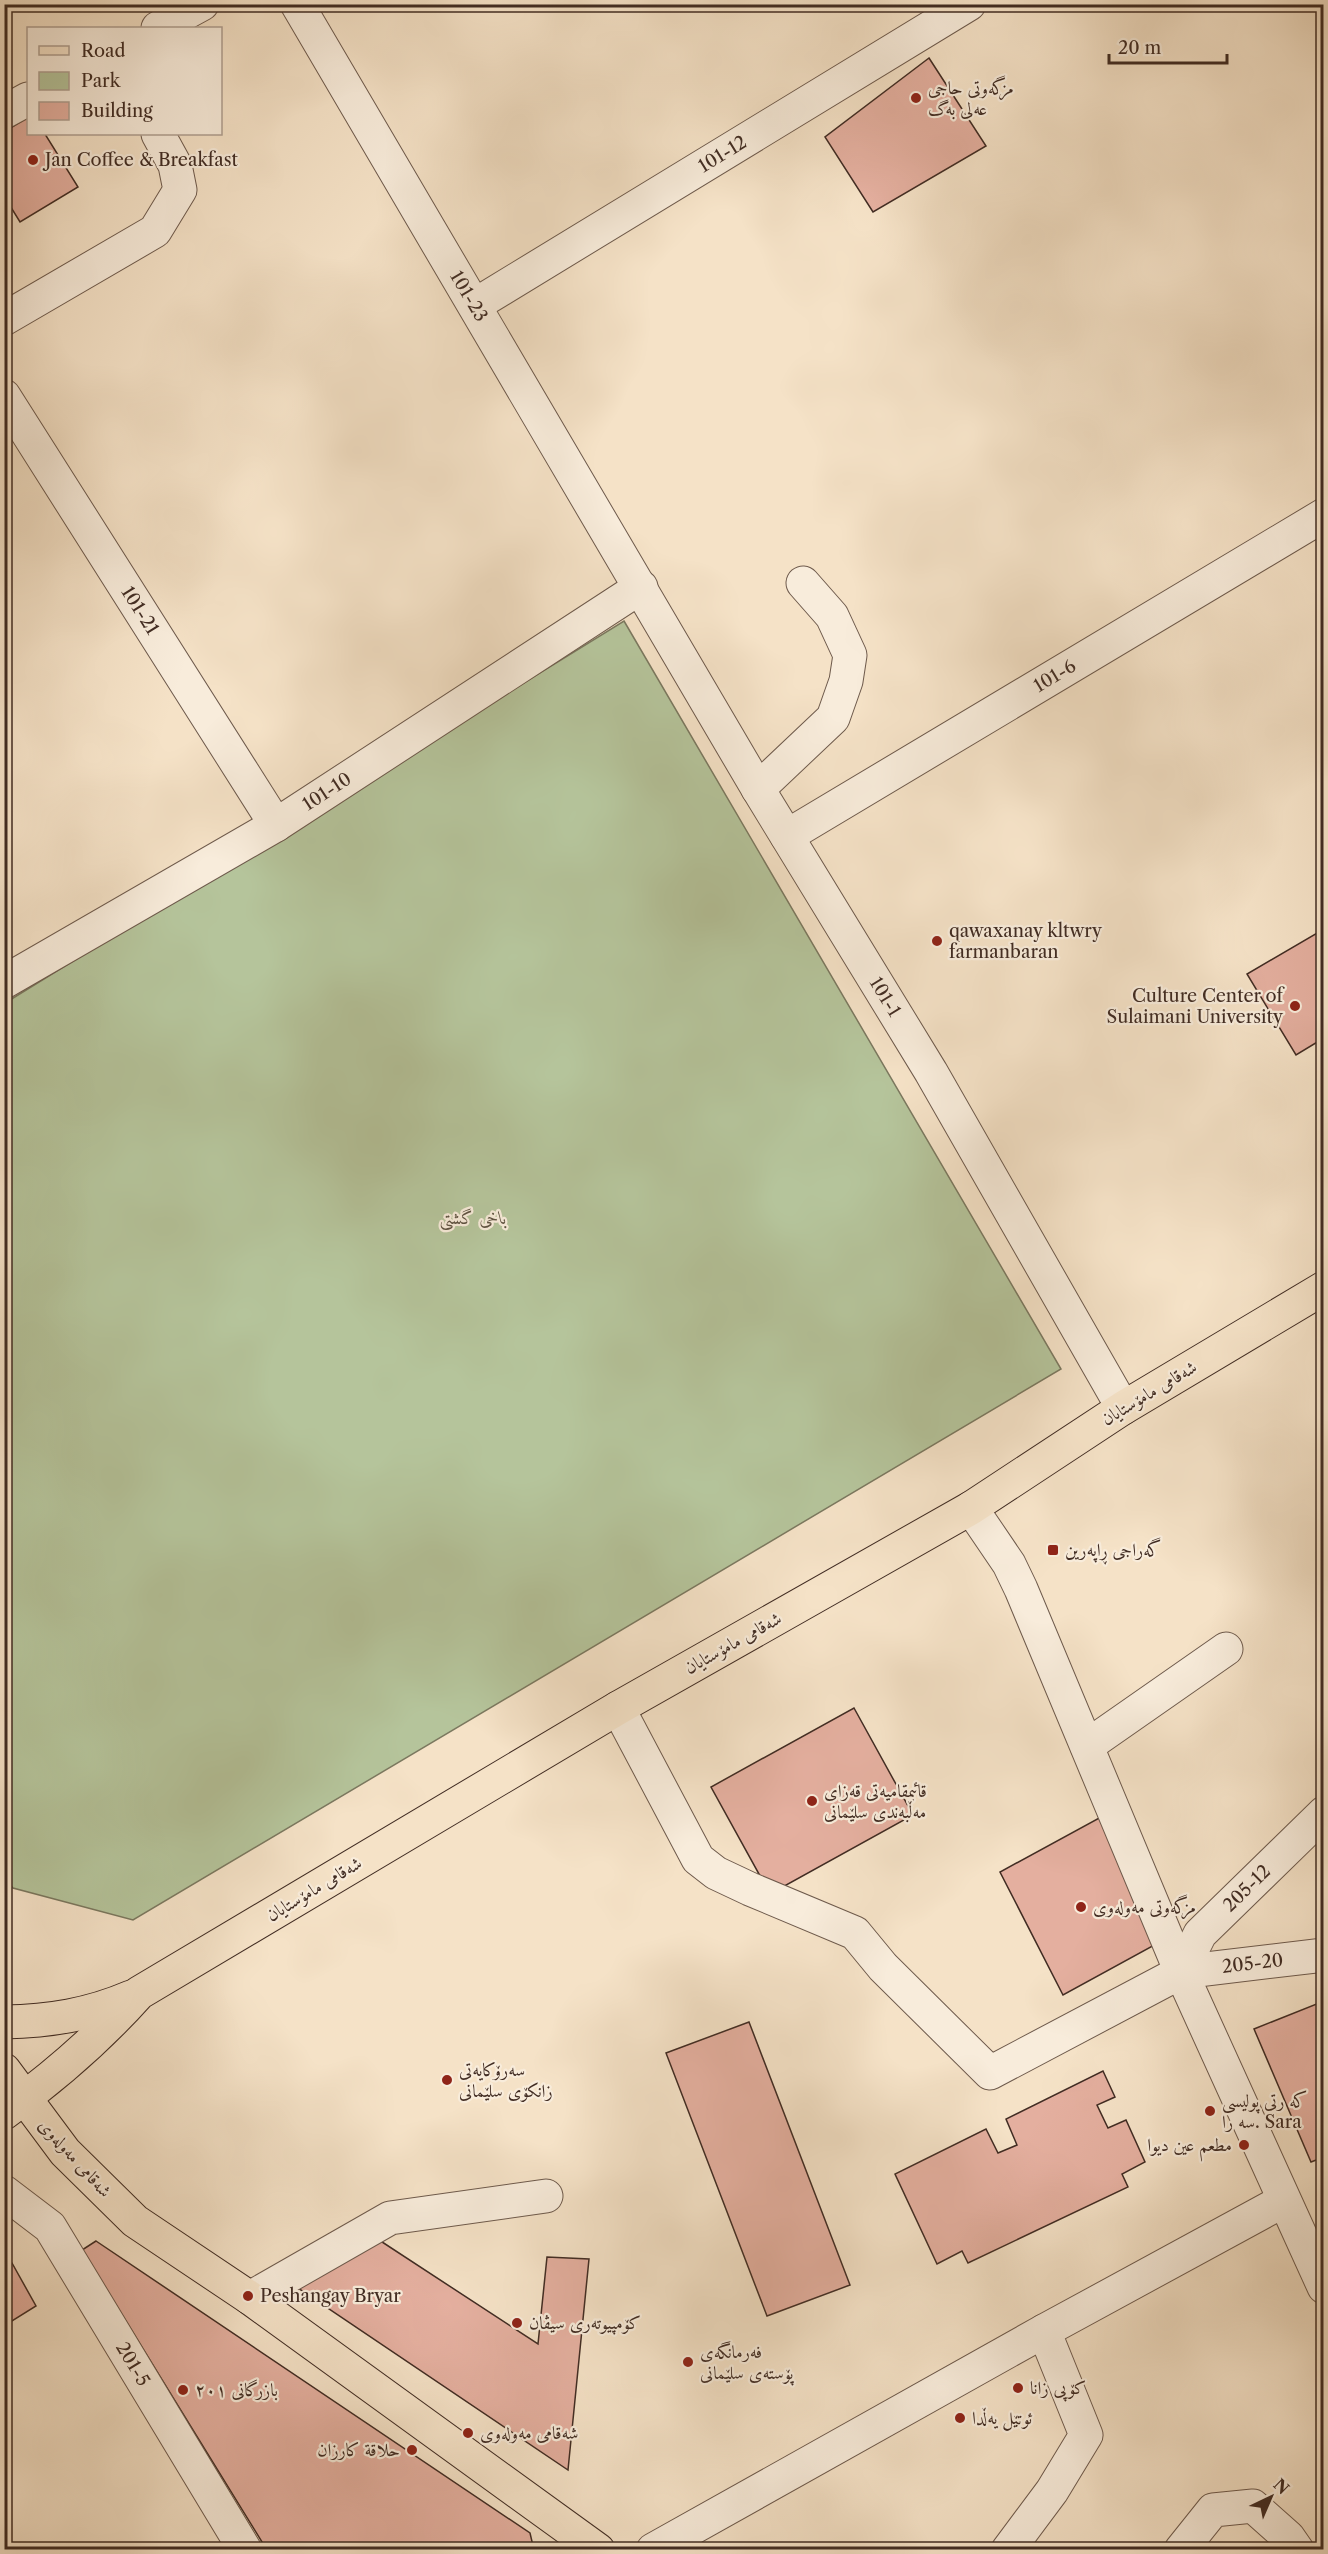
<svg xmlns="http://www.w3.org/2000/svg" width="1328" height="2554" viewBox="0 0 1328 2554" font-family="'Libre Caslon Text',Amiri,serif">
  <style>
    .green { fill: #b5c49b; stroke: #7b785f; stroke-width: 1.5 }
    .building { fill: #e4af9f; stroke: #412c23; stroke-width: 1.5 }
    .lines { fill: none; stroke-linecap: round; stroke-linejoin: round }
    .minor-casing { stroke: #6e5a4c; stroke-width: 35 }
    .major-casing { stroke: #412c23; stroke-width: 35 }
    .minor { stroke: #f8ecdb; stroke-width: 33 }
    .major { stroke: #f5e2c7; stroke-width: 33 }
    .poi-dot { fill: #8f2418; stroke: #f8ecdb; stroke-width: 2 }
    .labels { text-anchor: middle; stroke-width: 4.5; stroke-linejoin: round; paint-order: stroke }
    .poi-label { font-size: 18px; fill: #412c23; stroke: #f8ecdb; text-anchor: start }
    .street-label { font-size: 18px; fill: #412c23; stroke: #f8ecdb }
    .park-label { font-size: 18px; font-style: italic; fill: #5e5241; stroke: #f8ecdb }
  </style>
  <rect width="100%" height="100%" fill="#f5e2c7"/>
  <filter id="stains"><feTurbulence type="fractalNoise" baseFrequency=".00333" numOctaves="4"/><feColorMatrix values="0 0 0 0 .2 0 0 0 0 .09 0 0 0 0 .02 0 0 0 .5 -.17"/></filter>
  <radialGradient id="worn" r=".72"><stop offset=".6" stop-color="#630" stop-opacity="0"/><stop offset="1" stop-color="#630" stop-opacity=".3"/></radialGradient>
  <path class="green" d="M624,621L1061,1369L133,1920L13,1888L5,1879V1003Z"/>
  <g class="building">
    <path d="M929,58L986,146L873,212L825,137Z"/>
    <path d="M28,117V134H45L78,187L20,222L4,196V132Z"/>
    <path d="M1324,929V1038L1296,1055L1247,974Z"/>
    <path d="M854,1708L913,1815L770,1894L711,1787Z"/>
    <path d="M1101,1817L1160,1942L1063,1995L1000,1872Z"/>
    <path d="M1324,2001V2157L1311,2162L1254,2029Z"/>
    <path d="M749,2022L850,2285L767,2316L666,2053Z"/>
    <path d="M1103,2071L1115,2097L1097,2105L1108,2128L1126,2120L1145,2162L1122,2174L1128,2187L968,2263L962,2251L937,2264L895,2174L986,2129L998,2153L1017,2145L1006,2119Z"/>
    <path d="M376,2238L538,2344L547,2257L589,2259L568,2470L295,2286Z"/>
    <path d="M96,2241L530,2533L534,2550H267L82,2250Z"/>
    <path d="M12,2263L36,2306L4,2326V2265Z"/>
  </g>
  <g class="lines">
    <defs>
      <g id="minor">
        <path id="s1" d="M297,4L758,789L931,1072L1123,1408"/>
        <path d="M158,28L202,4"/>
        <path d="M4,112L28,99"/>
        <path id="s2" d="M475,305L969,4"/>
        <path d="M4,319L155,231L180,190L175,165L158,134"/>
        <path id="s3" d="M4,396L276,825"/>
        <path d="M758,789L833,718L846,681L850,655L832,616L803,583"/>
        <path id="s4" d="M787,836L1324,515"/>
        <path id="s5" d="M4,982L276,825L641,587"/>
        <path d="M971,1508L1009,1564L1021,1589L1181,1972L1324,2287"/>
        <path id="s6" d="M618,1708L698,1859L716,1873L750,1889L855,1933L883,1967L990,2073L1181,1972L1324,1955"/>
        <path d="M1087,1746L1226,1649"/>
        <path id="s7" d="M1181,1972L1200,1934L1324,1813"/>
        <path id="s8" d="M4,2192L50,2227L245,2550"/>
        <path d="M250,2298L390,2218L546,2196"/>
        <path d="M653,2550L1044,2331L1283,2201"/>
        <path d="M1008,2550L1052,2491L1086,2435L1044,2331"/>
        <path d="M1181,2550L1213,2510L1253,2506L1288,2537L1297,2550"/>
      </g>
      <g id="major">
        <path d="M4,2022C50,2021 89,2015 131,1997"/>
        <path d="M4,2070L65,2152L135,2221L250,2298L598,2550"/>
        <path d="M4,2113C54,2077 98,2039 139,1993L618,1708L971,1508L1123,1408L1324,1288"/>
      </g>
    </defs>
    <use href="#minor" class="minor-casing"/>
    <use href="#major" class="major-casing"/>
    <use href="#minor" class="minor"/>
    <use href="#major" class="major"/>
  </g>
  <g class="poi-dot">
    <circle cx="916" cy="98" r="6"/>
    <circle cx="33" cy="160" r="6"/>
    <circle cx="937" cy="941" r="6"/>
    <circle cx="1295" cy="1006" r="6"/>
    <rect x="1047" y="1544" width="12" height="12" rx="3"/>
    <circle cx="812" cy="1801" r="6"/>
    <circle cx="1081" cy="1907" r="6"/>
    <circle cx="447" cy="2080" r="6"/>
    <circle cx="1210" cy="2111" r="6"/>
    <circle cx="1244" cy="2145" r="6"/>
    <circle cx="248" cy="2296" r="6"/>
    <circle cx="517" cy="2323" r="6"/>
    <circle cx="688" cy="2362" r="6"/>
    <circle cx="1018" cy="2388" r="6"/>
    <circle cx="183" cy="2390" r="6"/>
    <circle cx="960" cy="2418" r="6"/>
    <circle cx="468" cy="2433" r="6"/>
    <circle cx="412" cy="2450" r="6"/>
  </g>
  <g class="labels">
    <g class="poi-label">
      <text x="928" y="94">مزگەوتی حاجی<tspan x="928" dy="21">عەلی بەگ</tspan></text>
      <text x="45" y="166">Jan Coffee &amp; Breakfast</text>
      <text x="949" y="937">qawaxanay kltwry<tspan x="949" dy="21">farmanbaran</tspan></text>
      <text x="1283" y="1002" text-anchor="end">Culture Center of<tspan x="1283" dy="21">Sulaimani University</tspan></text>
      <text x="1065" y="1556">گەراجی ڕاپەرین</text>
      <text x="824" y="1797">قائیمقامیەتی قەزای<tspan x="824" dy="21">مەڵبەندی سلێمانی</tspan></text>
      <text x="1093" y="1913">مزگەوتی مەولەوی</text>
      <text x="459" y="2076">سەرۆکایەتی<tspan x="459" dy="21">زانکۆی سلێمانی</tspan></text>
      <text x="1222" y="2107">که رتی پولیسی<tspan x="1222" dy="21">سه را. Sara</tspan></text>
      <text x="1232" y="2151" text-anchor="end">مطعم عين ديوا</text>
      <text x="260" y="2302">Peshangay Bryar</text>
      <text x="529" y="2329">کۆمپیوتەری سیڤان</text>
      <text x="700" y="2358">فەرمانگەی<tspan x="700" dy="21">پۆستەی سلێمانی</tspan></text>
      <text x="1030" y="2394">كۆپى زانا</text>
      <text x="195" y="2396">بازرگانی ٢٠١</text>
      <text x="972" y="2424">ئوتێل یەڵدا</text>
      <text x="480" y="2439">شەقامی مەولەوی</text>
      <text x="400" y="2456" text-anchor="end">حلاقة كارزان</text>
    </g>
    <g class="street-label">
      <text dy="6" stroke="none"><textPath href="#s2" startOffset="290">101-12</textPath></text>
      <text dy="6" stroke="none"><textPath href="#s1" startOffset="339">101-23</textPath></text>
      <text dy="6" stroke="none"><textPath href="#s3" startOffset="254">101-21</textPath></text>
      <text dy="6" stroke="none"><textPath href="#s4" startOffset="312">101-6</textPath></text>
      <text dy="6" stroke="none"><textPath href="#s5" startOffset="375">101-10</textPath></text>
      <text dy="6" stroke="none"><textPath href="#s1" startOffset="1154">101-1</textPath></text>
      <text transform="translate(1149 1393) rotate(-31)" y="6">شەقامی مامۆستایان</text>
      <text transform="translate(733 1643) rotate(-29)" y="6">شەقامی مامۆستایان</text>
      <text transform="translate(314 1889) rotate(-31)" y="6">شەقامی مامۆستایان</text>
      <text dy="6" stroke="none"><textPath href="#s7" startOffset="108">205-12</textPath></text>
      <text dy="6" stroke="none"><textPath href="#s6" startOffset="828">205-20</textPath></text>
      <text transform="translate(75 2158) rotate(48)" y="6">شەقامی مەولەوی</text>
      <text dy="6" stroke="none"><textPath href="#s8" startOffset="218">201-5</textPath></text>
    </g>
    <g class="park-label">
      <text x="473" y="1224">باخی گشتی</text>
    </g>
  </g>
  <rect width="1328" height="2554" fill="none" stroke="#f5e2c7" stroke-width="24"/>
  <rect x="6" y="6" width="1316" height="2542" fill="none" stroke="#412c23" stroke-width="3"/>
  <rect x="12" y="12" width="1304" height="2530" fill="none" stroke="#412c23" stroke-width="1.5"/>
  <rect x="27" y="27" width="195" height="108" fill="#f8ecdb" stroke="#af9f91" stroke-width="1.5"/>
  <rect x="39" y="46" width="30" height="9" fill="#f5e2c7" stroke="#af9f91" stroke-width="1.5"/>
  <text x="81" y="57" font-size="18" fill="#412c23">Road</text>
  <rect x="39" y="72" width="30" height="18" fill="#b5c49b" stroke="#af9f91" stroke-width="1.5"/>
  <text x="81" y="87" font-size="18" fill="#412c23">Park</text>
  <rect x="39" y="102" width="30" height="18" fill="#e4af9f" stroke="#af9f91" stroke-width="1.5"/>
  <text x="81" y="117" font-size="18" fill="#412c23">Building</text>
  <g transform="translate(1271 2497) rotate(44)" stroke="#f8ecdb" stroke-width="4.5" paint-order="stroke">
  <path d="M0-4.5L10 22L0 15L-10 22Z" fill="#412c23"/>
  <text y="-9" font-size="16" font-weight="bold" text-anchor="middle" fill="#412c23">N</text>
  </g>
  <path d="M1109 54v9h118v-9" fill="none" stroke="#412c23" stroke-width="3"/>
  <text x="1118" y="54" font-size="18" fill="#412c23" stroke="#f8ecdb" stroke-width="4.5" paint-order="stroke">20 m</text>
  <rect width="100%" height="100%" filter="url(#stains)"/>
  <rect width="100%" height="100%" fill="url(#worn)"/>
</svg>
